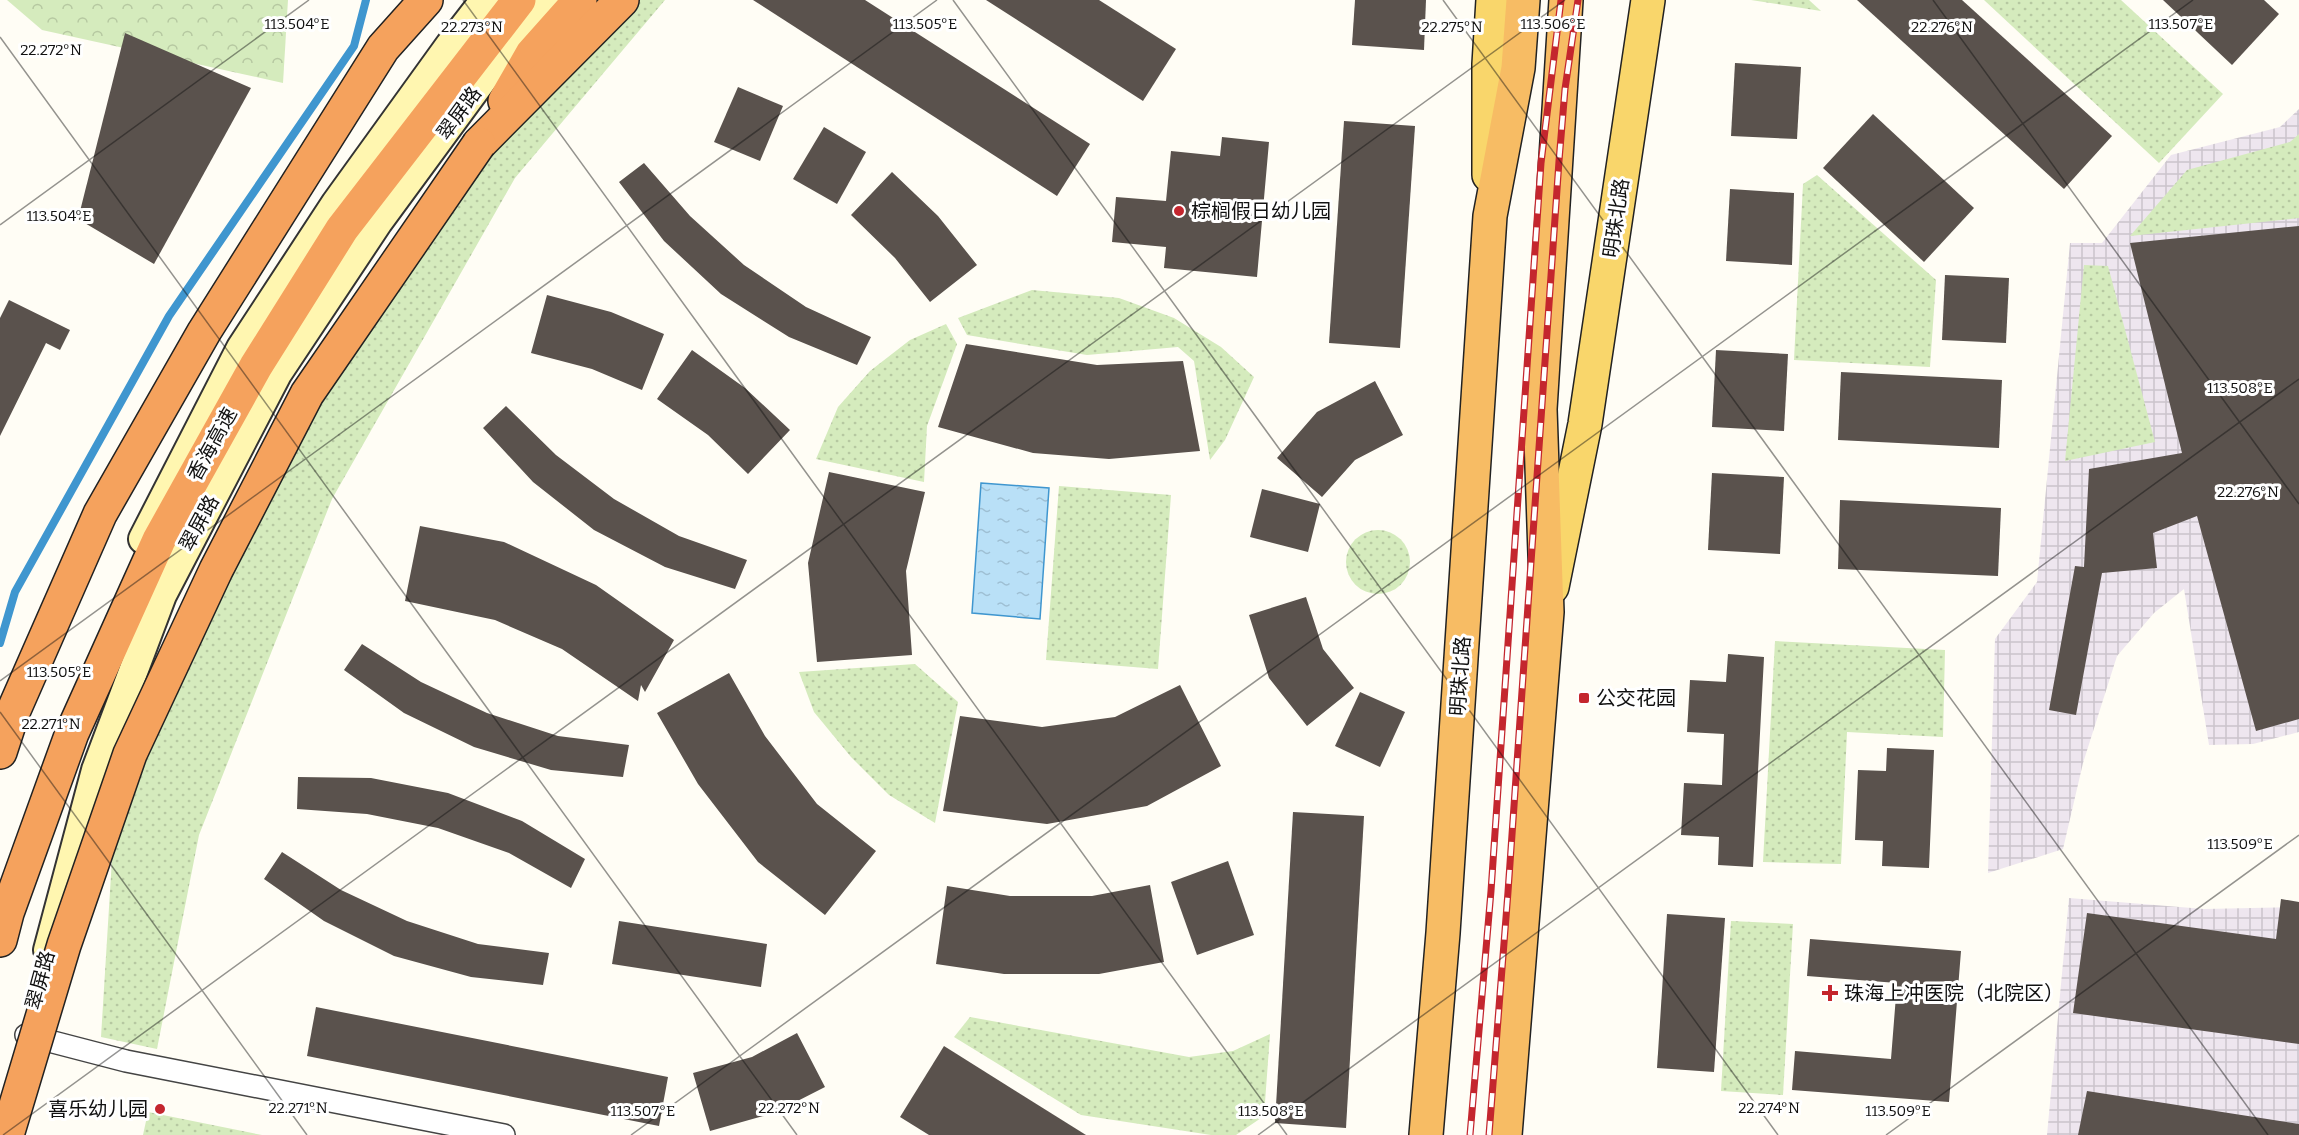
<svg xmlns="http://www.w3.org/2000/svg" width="2299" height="1135" viewBox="0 0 2299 1135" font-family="Bitter,'Noto Sans SC',serif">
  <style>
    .industrial { fill: url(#industrial-grid) }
    .grass { fill: url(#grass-dots) }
    .park { fill: url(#park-crowns) }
    .water { fill: url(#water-ripples); stroke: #3f96cf; stroke-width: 1.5 }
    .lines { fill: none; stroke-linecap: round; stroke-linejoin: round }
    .stream { stroke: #3f96cf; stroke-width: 8 }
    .building { fill: #5a524d }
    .minor-casing { stroke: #444; stroke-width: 24 }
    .secondary-casing { stroke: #333; stroke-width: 32 }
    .primary-casing { stroke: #222; stroke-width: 36 }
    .trunk-casing { stroke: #222; stroke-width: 36 }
    .motorway-casing { stroke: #222; stroke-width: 36 }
    .minor { stroke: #fff; stroke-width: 21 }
    .secondary { stroke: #fff6b0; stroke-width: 28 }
    .primary { stroke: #f9d66b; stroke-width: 33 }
    .trunk { stroke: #f7bc64; stroke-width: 33 }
    .motorway { stroke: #f5a25d; stroke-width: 33 }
    .rail-casing { stroke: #c4262e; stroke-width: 7 }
    .rail { stroke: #fff; stroke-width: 4.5; stroke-dasharray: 14; stroke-linecap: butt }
    .motorway-bridge-casing { stroke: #222; stroke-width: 36; stroke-linecap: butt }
    .motorway-bridge { stroke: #f5a25d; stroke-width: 33 }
    .ticks { fill: none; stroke: #111; stroke-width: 1.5; stroke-opacity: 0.45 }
    .poi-dot { fill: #c4262e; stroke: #fff; stroke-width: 2 }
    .labels { text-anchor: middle; stroke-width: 6; stroke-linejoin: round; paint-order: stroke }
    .street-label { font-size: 20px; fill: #111; stroke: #fff }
    .poi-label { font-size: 20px; fill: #111; stroke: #fff; text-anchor: start }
    .ticks-label { font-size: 15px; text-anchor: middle; fill: #111; stroke: #fff; stroke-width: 6; stroke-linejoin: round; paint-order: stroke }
  </style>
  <defs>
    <pattern id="industrial-grid" width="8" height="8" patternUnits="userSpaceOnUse" patternTransform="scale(1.5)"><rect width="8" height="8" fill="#eee6ef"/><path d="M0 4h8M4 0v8" fill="none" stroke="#cbc4cc"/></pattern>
    <pattern id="grass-dots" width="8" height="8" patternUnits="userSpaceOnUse" patternTransform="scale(1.5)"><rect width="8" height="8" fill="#d5ebbd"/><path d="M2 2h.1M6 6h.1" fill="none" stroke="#b6c8a1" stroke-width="1.8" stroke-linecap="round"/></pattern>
    <pattern id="park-crowns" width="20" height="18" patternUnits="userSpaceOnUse" patternTransform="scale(1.5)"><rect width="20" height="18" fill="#d5ebbd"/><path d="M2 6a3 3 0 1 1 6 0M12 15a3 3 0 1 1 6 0" fill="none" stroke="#b6c8a1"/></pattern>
    <pattern id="water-ripples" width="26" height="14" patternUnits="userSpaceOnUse" patternTransform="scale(1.5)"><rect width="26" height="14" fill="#b9e0f7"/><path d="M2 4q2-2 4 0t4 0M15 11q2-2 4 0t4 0" fill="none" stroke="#9ebfd3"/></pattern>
  </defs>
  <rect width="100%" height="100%" fill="#fffdf5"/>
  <g class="industrial">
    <path d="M2299,109V732L2253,744L2209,745L2184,589L2154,613L2117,656L2083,763L2063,849L1988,873L1995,639L2037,582L2070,243H2102L2171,155L2280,127Z"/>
    <path d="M2069,898L2204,909L2299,907V1135H2047Z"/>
  </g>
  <g class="grass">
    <path d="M589,0H665L515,178L332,499L199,835L157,1049L101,1037L117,778L295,401Z"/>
    <path d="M1751,0H1809L1821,11Z"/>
    <path d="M1984,0H2121L2223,94L2159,163Z"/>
    <path d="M2299,134V218L2130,236L2187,170L2290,142Z"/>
    <path d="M1817,175L1936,280L1930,367L1794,360L1803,184Z"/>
    <path d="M2084,265L2108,266L2155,442L2065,461Z"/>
    <path d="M1032,290L1119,298L1174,318L1221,347L1254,377L1225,440L1210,460L1194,361L1178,347L1087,355L967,335L958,318Z"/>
    <path d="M946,324L957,344L927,426L924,482L816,459L838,407L870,371L910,340Z"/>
    <path d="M1059,486L1171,495L1158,669L1046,660Z"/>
    <circle cx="1378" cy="562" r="32"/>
    <path d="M1775,641L1945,650L1943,737L1847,732L1841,864L1763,862Z"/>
    <path d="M915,664L958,702L935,823L889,795L851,757L814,712L799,672Z"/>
    <path d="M1731,921L1793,924L1783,1095L1721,1091Z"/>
    <path d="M970,1017L1189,1057L1233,1051L1270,1034L1264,1116L1236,1135H1211L1081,1115L954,1037Z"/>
    <path d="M148,1112L262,1135H143Z"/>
  </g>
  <path class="park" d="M7,0H288L283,83L42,30Z"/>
  <path class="water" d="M981,483L1049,488L1040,619L972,613Z"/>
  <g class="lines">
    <path class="stream" d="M0,643L15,592L169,316L354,46L366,0"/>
  </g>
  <g class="building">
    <path d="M753,0H865L1090,144L1057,196Z"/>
    <path d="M986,0H1099L1176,49L1143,101Z"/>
    <path d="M1355,0H1426L1424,50L1352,45Z"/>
    <path d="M1857,0H1962L2112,136L2064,189Z"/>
    <path d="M2163,0H2264L2279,14L2232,65Z"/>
    <path d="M125,33L251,88L154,264L78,219Z"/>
    <path d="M1735,63L1801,67L1797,139L1731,136Z"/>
    <path d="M738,87L783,106L760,161L714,142Z"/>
    <path d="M1873,114L1974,208L1924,262L1823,168Z"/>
    <path d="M1344,121L1415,126L1400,348L1329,343Z"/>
    <path d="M824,127L866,152L837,204L793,179Z"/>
    <path d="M1222,137L1269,142L1257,277L1164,268L1166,247L1112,242L1116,197L1166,201L1171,151L1220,156Z"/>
    <path d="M644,163L690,216L744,265L806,307L871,337L857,365L789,337L721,294L664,241L619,182Z"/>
    <path d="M892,172L938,216L977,265L930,302L895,258L851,215Z"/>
    <path d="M1730,189L1794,193L1792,265L1726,261Z"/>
    <path d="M2299,226V719L2256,731L2197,516L2153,533L2157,568L2102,573L2076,715L2049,710L2075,566L2084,567L2089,469L2182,453L2130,243Z"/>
    <path d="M1945,275L2009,278L2006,343L1942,340Z"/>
    <path d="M547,295L611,312L664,334L642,390L592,369L531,353Z"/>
    <path d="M9,300L70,330L60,350L46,343L0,436V318Z"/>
    <path d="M966,344L1097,365L1183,361L1200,451L1109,459L1033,453L938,427Z"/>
    <path d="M692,350L745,388L790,430L748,474L708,435L657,399Z"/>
    <path d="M1716,350L1788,354L1784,431L1712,427Z"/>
    <path d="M1841,372L2002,380L1999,448L1838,440Z"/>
    <path d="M1375,381L1403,435L1355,460L1322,497L1277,458L1317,412Z"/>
    <path d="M506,406L556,455L614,499L679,536L747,560L735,589L665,567L594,530L533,482L483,428Z"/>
    <path d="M829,472L925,492L906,571L912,655L817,662L808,563Z"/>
    <path d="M1712,473L1784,477L1780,554L1708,550Z"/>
    <path d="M1262,489L1320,504L1308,552L1250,537Z"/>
    <path d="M1840,500L2001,508L1998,576L1838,569Z"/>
    <path d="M420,526L504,542L596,585L674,640L645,692L641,685L638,701L562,649L495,620L405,601Z"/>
    <path d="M1306,597L1323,649L1354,688L1307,726L1269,678L1249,615Z"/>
    <path d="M362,644L421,682L487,713L558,736L629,745L623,777L551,770L474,747L404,713L344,670Z"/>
    <path d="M1728,654L1764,657L1753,867L1718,865L1719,837L1681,835L1684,783L1722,785L1724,734L1687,732L1690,680L1726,682Z"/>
    <path d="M729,673L765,736L817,804L876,851L825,915L758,862L698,784L657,713Z"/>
    <path d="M1180,685L1221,766L1147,806L1047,824L943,811L960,716L1042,727L1115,717Z"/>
    <path d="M1360,692L1405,712L1380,767L1335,746Z"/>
    <path d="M1887,748L1934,750L1929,868L1882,866L1883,841L1855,840L1858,770L1886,771Z"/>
    <path d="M298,777L371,778L448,793L522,821L585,859L571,888L509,853L438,828L367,814L297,809Z"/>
    <path d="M1293,812L1364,816L1346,1128L1275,1123Z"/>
    <path d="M282,852L341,890L407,921L478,944L549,953L543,985L471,977L394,956L324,921L264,879Z"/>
    <path d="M1228,861L1254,935L1197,955L1171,882Z"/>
    <path d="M1150,885L1164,962L1099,974H1004L936,964L947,886L1010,896H1092Z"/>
    <path d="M2281,899L2299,902V1044L2073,1013L2087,913L2276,939Z"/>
    <path d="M1667,914L1725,918L1714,1072L1657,1068Z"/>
    <path d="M619,921L767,944L761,987L612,964Z"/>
    <path d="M1810,939L1961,951L1949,1102L1792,1090L1795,1051L1891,1059L1897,983L1807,976Z"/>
    <path d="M316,1007L668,1077L659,1126L307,1056Z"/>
    <path d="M797,1033L825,1087L774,1113L710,1131L693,1073L752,1057Z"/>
    <path d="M944,1046L1086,1135H929L900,1117Z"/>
    <path d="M2087,1091L2299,1124V1135H2078Z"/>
  </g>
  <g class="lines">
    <defs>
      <path id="minor" d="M26,1035L126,1061L504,1135"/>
      <g id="secondary">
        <path d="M143,539L241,348L336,203L450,45L485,0"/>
        <path d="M48,950L96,770L162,595L277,374L378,222L483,79L550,0"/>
      </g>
      <g id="primary">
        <path d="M1489,175V64L1493,0"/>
        <path d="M1552,587L1585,424L1648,0"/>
      </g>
      <g id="trunk">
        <path d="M1426,1135L1443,933L1490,216L1518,68L1523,0"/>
        <path d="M1505,1135L1547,612L1540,409L1566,0"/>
      </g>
      <g id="motorway">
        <path d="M505,101L532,54L580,0"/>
        <path d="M479,144L622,0"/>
        <path d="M0,752L13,712L100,514L204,332L383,48L426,0"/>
        <path d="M0,940L7,913L72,733L159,540L256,366L342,229L519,0"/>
      </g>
    </defs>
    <use href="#minor" class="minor-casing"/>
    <use href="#secondary" class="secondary-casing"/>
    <use href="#primary" class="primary-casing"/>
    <use href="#trunk" class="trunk-casing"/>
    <use href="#motorway" class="motorway-casing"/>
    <use href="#minor" class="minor"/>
    <use href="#secondary" class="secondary"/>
    <use href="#primary" class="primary"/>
    <use href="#trunk" class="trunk"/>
    <use href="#motorway" class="motorway"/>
    <defs>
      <g id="rail">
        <path d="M1470,1135L1491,891L1541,163L1561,0"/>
        <path d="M1489,1135L1508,892L1559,161L1565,89L1578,0"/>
      </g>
    </defs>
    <use href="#rail" class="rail-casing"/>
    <use href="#rail" class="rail"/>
    <defs>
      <path id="motorway-bridge" d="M7,1135L64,945L130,754L216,570L307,394L479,144"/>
    </defs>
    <use href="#motorway-bridge" class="motorway-bridge-casing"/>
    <use href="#motorway-bridge" class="motorway-bridge"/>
  </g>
  <path class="ticks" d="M463,0L1287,1135M953,0L1778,1135M1443,0L2268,1135M1933,0L2299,504M0,37L797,1135M0,225L309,0M0,681L937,0M0,712L307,1135M3,1135L1565,0M631,1135L2193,0M1258,1135L2299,379M1886,1135L2299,835"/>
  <g class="poi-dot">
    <circle cx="1179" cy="211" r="6"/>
    <rect x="1578" y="692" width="12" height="12" rx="3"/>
    <path d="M1827 984h6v6h6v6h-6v6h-6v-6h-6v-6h6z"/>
    <circle cx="160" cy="1109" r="6"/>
  </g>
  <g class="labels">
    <g class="street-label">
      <text transform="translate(459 113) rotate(-54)" y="7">翠屏路</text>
      <text transform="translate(1616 218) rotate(-82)" y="7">明珠北路</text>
      <text transform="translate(212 444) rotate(-61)" y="7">香海高速</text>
      <text transform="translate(199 523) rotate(-62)" y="7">翠屏路</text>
      <text transform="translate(1460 676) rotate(-86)" y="7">明珠北路</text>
      <text transform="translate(40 980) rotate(-75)" y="7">翠屏路</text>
    </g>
    <g class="poi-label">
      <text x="1191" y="218">棕榈假日幼儿园</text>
      <text x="1596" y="705">公交花园</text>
      <text x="1844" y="1000">珠海上冲医院（北院区）</text>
      <text x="148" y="1116" text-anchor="end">喜乐幼儿园</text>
    </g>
  </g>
  <g class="ticks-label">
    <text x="297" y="29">113.504°E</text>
    <text x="1553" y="29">113.506°E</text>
    <text x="2181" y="29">113.507°E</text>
    <text x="925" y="29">113.505°E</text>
    <text x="472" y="32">22.273°N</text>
    <text x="1452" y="32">22.275°N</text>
    <text x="1942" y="32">22.276°N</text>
    <text x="51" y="55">22.272°N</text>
    <text x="59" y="221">113.504°E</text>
    <text x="2240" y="393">113.508°E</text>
    <text x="2248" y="497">22.276°N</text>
    <text x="59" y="677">113.505°E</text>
    <text x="51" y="729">22.271°N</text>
    <text x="2240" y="849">113.509°E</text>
    <text x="298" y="1113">22.271°N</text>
    <text x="789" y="1113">22.272°N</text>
    <text x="1769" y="1113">22.274°N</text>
    <text x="643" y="1116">113.507°E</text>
    <text x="1271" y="1116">113.508°E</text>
    <text x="1898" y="1116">113.509°E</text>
  </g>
</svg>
